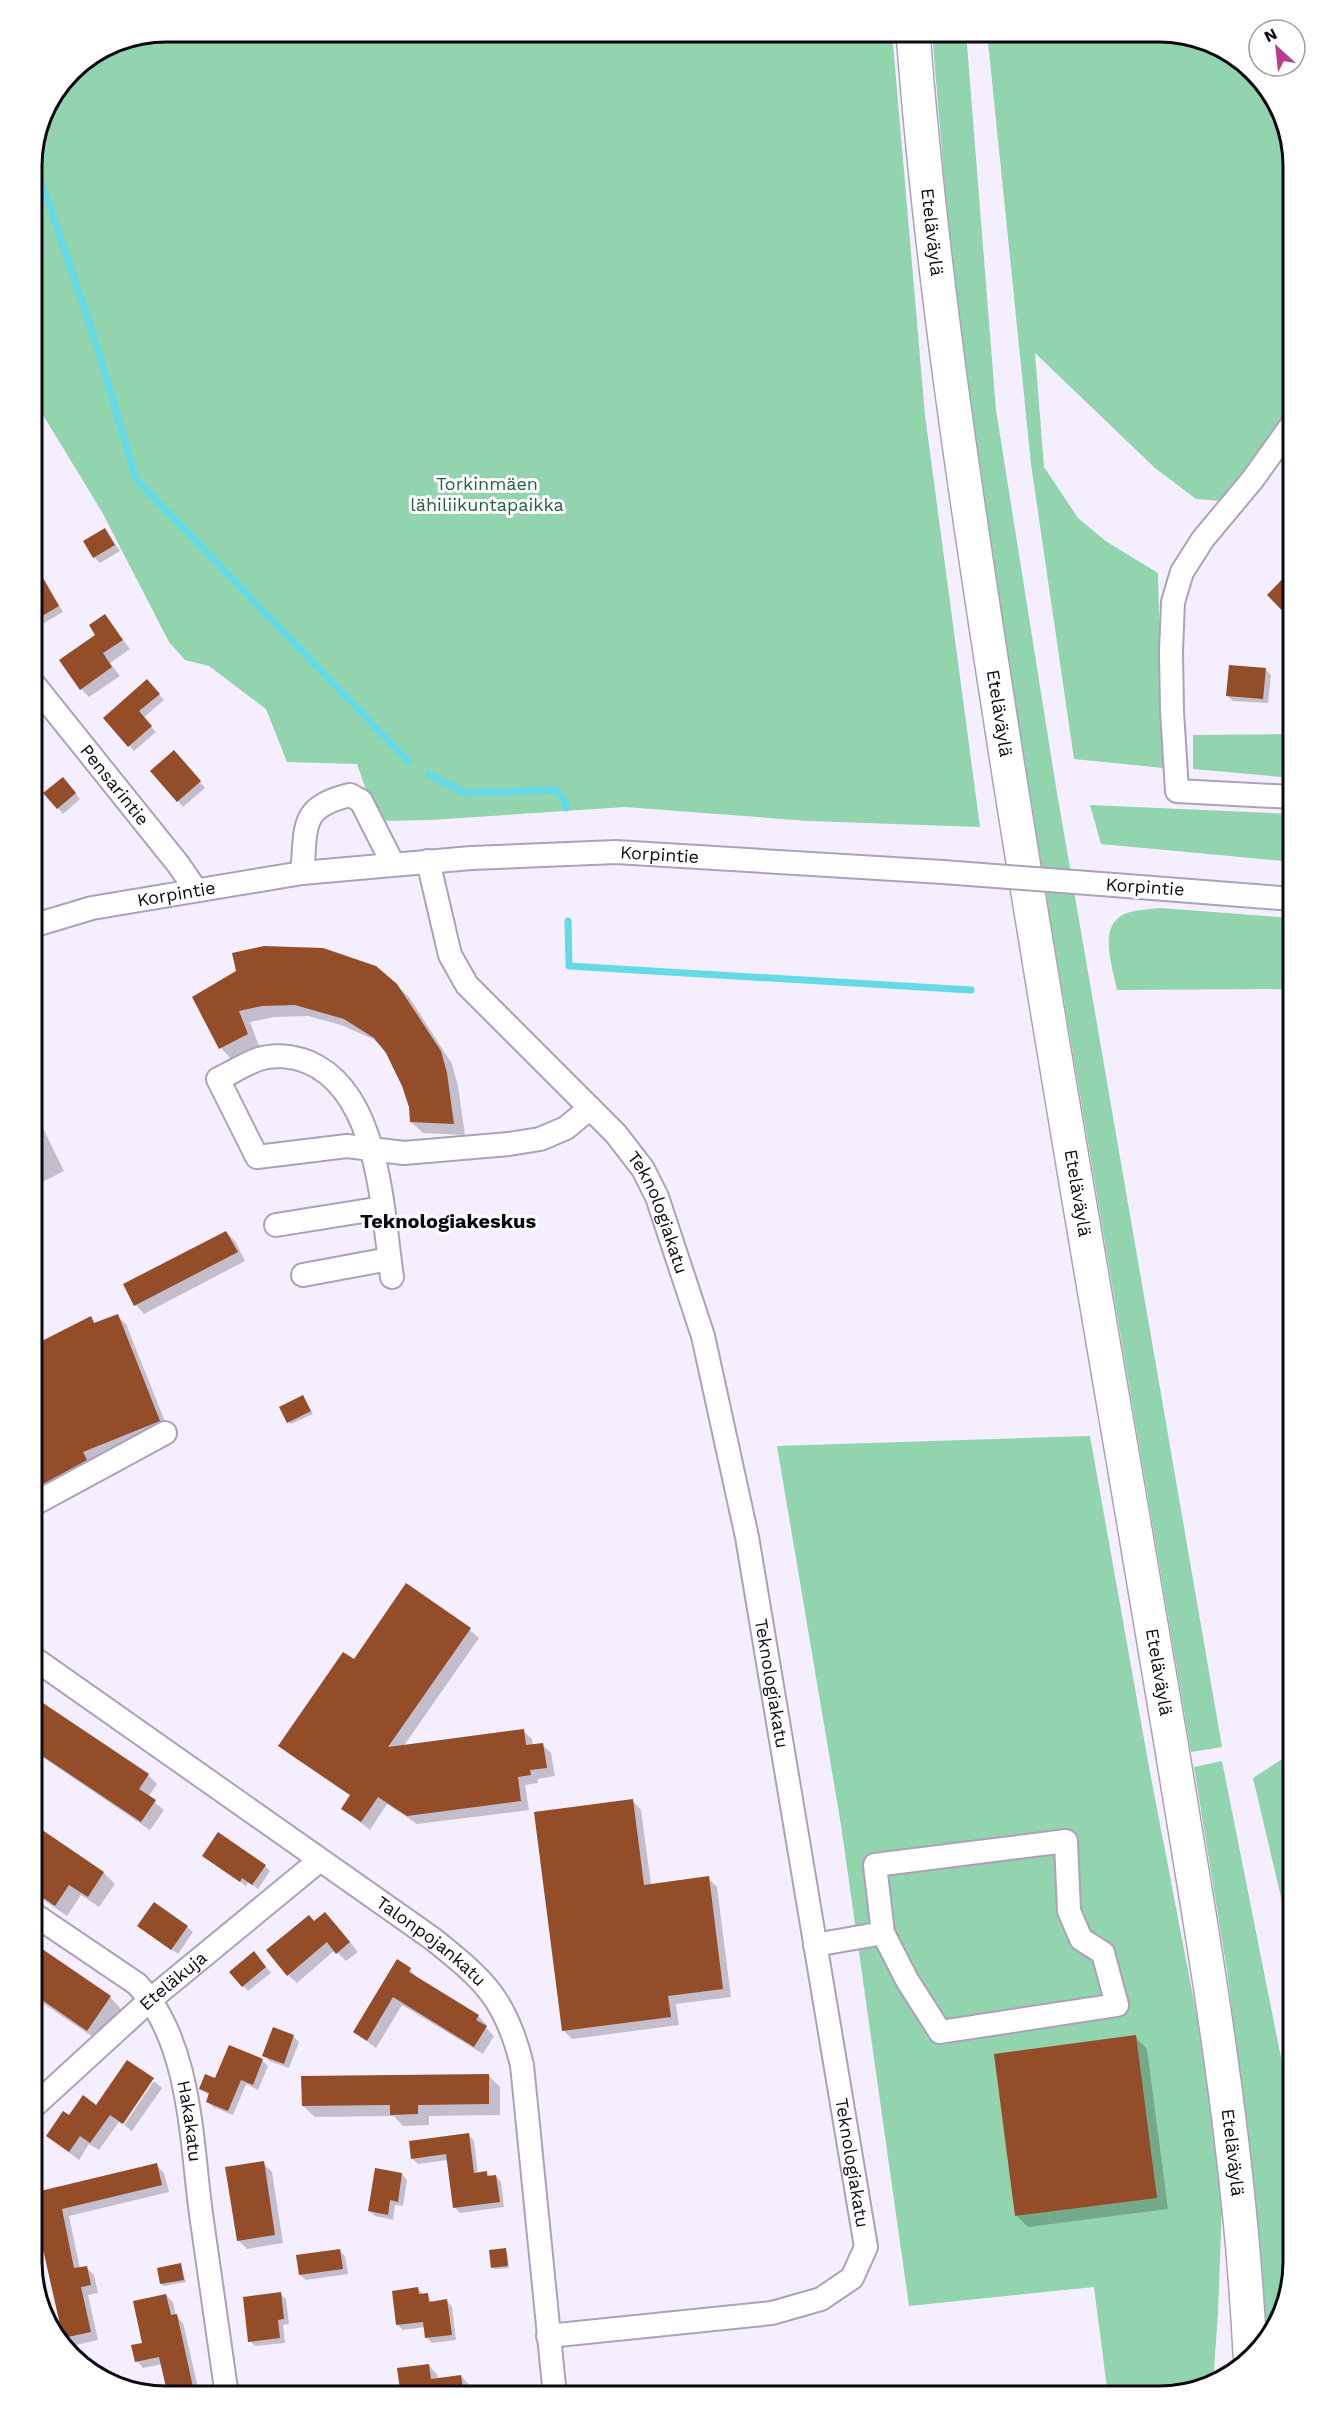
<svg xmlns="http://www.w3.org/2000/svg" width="1325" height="2428" viewBox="0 0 1325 2428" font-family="'Work Sans',sans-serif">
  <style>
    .green { fill: #92d4ae }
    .shadow { fill: #0003 }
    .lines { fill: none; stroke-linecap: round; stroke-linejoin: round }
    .stream { stroke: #64dae5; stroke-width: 7 }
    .building { fill: #934d29 }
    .minor-casing { stroke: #aca1bb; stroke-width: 26 }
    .highway-casing { stroke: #aca1bb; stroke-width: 36 }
    .minor { stroke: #fff; stroke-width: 22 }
    .highway { stroke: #fff; stroke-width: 33 }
    .minor-bridge-casing { stroke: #aca1bb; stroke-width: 26; stroke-linecap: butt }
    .minor-bridge { stroke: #fff; stroke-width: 22 }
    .labels { text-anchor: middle; stroke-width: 6; stroke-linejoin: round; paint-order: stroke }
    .street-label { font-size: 18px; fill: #0d0912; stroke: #fff }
    .park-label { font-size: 18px; fill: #226041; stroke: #fff }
    .neighbourhood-label { font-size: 20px; font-weight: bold; fill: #0d0912; stroke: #fff }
    .rim { fill: none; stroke: #0d0912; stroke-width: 3 }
  </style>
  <rect width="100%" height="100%" fill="#f5eeff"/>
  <g class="green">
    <path d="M166,32H892L925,415L980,827L809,821L625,807L431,820L377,821L357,764L287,762L266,709L209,666L185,660L169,642L102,512L32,397V158L42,114L71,71L115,42Z"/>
    <path d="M932,32H966L996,410L1056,787L1222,1747L1191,1752L1027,782L970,420L950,250Z"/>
    <path d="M987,32H1168L1241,59L1283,114L1293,166V407L1222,501L1196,499L1155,468L1035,353L1044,467L1078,518L1107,542L1158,573L1163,768L1074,759L1031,464Z"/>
    <path d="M1293,734V778L1193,769V735Z"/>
    <path d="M1090,805L1293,814V862L1101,844Z"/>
    <path d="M1161,908L1293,918V989L1117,990C1113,967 1096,924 1127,913C1137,910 1150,909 1161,908Z"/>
    <path d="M1090,1436L1149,1767L1202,2043L1222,2204L1218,2314L1213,2384L1159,2396H1108L1094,2287L909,2306L841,1825L777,1446Z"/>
    <path d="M1293,1752V1948L1253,1778Z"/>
    <path d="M1222,1761L1293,2118V2262L1271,2336L1267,2339L1255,2198L1227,1971L1194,1767Z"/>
  </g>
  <g class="shadow">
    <path d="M32,491L43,513L32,518Z"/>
    <path d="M105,530L120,551L100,563L94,557Z"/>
    <path d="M34,565L39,571L63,612L39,626L32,616V567Z"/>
    <path d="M1287,577L1293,583V620L1269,595Z"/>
    <path d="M105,616L130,649L110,663L120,676L89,697L81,689Z"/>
    <path d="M1265,669L1271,675L1268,703L1233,701L1227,695Z"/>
    <path d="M155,690L164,700L143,718L156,732L134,751L105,718Z"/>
    <path d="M179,757L205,788L183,807L178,801Z"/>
    <path d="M68,784L80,799L63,814L45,793Z"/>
    <path d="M396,985L409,997L452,1064L458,1086L465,1135L423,1133L411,1122L410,1107L404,1086L387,1052L373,1039L341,1025L308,1016L274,1017L250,1022L259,1046L232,1060L221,1048L194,997Z"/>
    <path d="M32,1112L39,1120L64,1171L32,1187Z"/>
    <path d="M226,1232L235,1241L245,1261L144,1314L136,1305Z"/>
    <path d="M117,1316L126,1324L168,1429L32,1504V1333L37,1345L90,1318L96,1324Z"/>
    <path d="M303,1397L313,1414L291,1424L289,1422Z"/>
    <path d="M407,1585L470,1630L479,1638L403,1747L523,1731L532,1739L533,1746L542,1744L551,1753L555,1776L538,1779V1783L525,1785L529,1810L417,1824L387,1804L370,1830L343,1809L351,1796L289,1754L280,1746L354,1661Z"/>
    <path d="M40,1703L148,1775L157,1784L148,1797L164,1810L150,1830L32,1750V1716Z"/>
    <path d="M633,1801L641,1810L651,1885L708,1878L717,1887L731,1997L676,2004L679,2025L572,2039L563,2030Z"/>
    <path d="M32,1825L104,1873L115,1884L99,1907L81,1895L67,1916L32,1892Z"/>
    <path d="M204,1856L265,1866L270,1871L258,1889L248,1882L246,1886Z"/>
    <path d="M334,1922L358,1952L346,1961L335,1950L297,1983L288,1975L315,1923Z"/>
    <path d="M139,1926L187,1927L193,1932L178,1954Z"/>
    <path d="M32,1944L110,1997L121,2009L99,2041L32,1996Z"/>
    <path d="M259,1958L271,1973L248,1991L243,1986Z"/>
    <path d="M410,1969L418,1979L478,2016L487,2025L485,2027L494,2036L483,2054L402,2005L376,2048L355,2032Z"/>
    <path d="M293,2036L299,2042L289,2068L269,2061L264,2055Z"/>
    <path d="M1135,2037L1147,2049L1168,2209L1028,2227L1016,2215Z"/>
    <path d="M262,2060L268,2066L258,2090L246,2084L233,2115L213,2107L207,2101L210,2096L201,2089L216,2080Z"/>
    <path d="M488,2075L500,2087V2115L429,2116V2125L403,2126L394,2116L315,2117L303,2106Z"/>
    <path d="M152,2079L121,2124L119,2122L99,2150L89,2144L79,2160L47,2136L70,2117L97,2107Z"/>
    <path d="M154,2081L162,2088L132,2131L124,2125Z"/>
    <path d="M469,2135L474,2141L478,2174L486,2172L491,2177L496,2176L501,2182L504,2207L460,2213L455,2208L448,2160L418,2164L412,2158Z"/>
    <path d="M263,2163L272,2172L283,2243L247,2249L238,2240Z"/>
    <path d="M156,2165L164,2173L169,2192L69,2216L80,2269L86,2267L94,2275L98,2293L88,2295L98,2340L72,2346L64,2338L45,2253L41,2249L32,2194Z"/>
    <path d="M402,2174L407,2180L403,2206L395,2205L393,2220L375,2216L369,2211Z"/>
    <path d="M505,2249L507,2252L509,2268L495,2269L493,2267Z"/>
    <path d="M340,2251L345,2256L348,2274L306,2280L300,2275Z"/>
    <path d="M181,2265L186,2282L164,2286L161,2284Z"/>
    <path d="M418,2289L424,2295H427L433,2303L447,2301L452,2307L456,2340L432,2343L427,2338L425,2327L403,2330L397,2324Z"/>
    <path d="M280,2294L286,2299L289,2324L283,2325L285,2343L255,2346L250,2341Z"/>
    <path d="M166,2295L173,2302L176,2316L183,2323L200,2396H169L162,2364L143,2368L137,2361Z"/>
    <path d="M429,2366L437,2374L438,2379L461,2376L469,2385L471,2396H402L399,2369Z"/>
  </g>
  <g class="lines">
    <g class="stream">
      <path d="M32,155L93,333L136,479L409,762"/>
      <path d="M429,774L464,793L556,790L566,803V808"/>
      <path d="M568,921L569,966L971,990"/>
    </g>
  </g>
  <g class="building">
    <path d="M105,528L115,545L93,558L83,541Z"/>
    <path d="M32,559L59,606L32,622Z"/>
    <path d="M1293,568V622L1267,595Z"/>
    <path d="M105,614L123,640L103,653L112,667L80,690L59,660L95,635L89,625Z"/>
    <path d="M1229,665L1266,668L1263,699L1226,696Z"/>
    <path d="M147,679L160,694L139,711L152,726L128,747L103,718Z"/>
    <path d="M174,750L201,781L177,802L150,771Z"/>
    <path d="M63,777L76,793L57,809L43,793Z"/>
    <path d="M264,946L323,948L376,966L397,984L441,1051L447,1073L454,1124L410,1122L409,1107L402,1086L386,1053L374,1038L344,1019L295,1005L262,1006L239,1011L248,1034L219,1049L192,997L236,971L232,953Z"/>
    <path d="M226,1231L238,1252L134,1306L123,1284Z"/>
    <path d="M118,1314L160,1421L83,1452L87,1460L32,1490V1346L91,1316L94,1323Z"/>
    <path d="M303,1395L311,1411L287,1423L279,1407Z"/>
    <path d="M406,1583L471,1628L388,1747L524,1729L526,1745L543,1743L547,1768L530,1770L531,1775L518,1777L521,1801L407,1816L378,1797L361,1822L341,1809L350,1795L278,1746L343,1652L354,1659Z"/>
    <path d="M40,1701L149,1774L139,1789L156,1800L141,1822L32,1749V1713Z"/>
    <path d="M633,1799L644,1885L709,1876L723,1989L668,1996L671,2017L562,2031L534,1812Z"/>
    <path d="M32,1823L104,1872L88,1897L69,1885L55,1906L32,1890Z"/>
    <path d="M218,1832L266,1865L252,1885L242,1878L240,1882L202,1856Z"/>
    <path d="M154,1902L188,1926L171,1950L137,1926Z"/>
    <path d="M325,1912L350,1942L336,1954L327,1942L287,1976L266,1950L309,1915L314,1921Z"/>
    <path d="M32,1942L111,1996L87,2031L32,1993Z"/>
    <path d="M254,1951L266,1967L242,1987L229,1972Z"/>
    <path d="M397,1959L411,1968L409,1972L479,2015L476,2020L487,2026L474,2047L393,1997L367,2041L353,2032Z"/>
    <path d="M273,2027L294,2035L284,2064L262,2056Z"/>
    <path d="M1136,2035L1157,2198L1015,2216L994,2054Z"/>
    <path d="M229,2045L263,2059L253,2085L241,2080L228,2111L206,2102L209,2093L199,2089L205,2074L215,2078Z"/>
    <path d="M127,2060L154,2078L123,2124L110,2115L90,2143L80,2136L69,2152L46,2136L63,2111L69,2115L83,2095L96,2105Z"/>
    <path d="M489,2074V2104L418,2105V2114L390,2115V2105L302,2106L301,2076Z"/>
    <path d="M469,2133L474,2173L487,2171V2176L496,2175L500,2202L453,2208L446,2154L411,2159L409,2141Z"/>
    <path d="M264,2161L275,2235L237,2241L225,2167Z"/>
    <path d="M157,2163L162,2185L62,2209L74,2268L87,2266L91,2285L81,2287L91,2332L63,2338L43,2249L40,2250L32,2208V2193Z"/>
    <path d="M375,2168L402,2173L398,2202L390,2200L388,2215L368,2211Z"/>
    <path d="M506,2248L508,2266L491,2268L489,2250Z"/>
    <path d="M340,2249L343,2269L299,2275L296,2255Z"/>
    <path d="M181,2263L184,2280L160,2284L157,2268Z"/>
    <path d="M418,2287L419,2294L428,2293L429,2302L447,2299L452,2335L425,2338L423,2322L396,2325L392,2291Z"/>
    <path d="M281,2292L284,2319L278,2320L280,2338L248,2342L243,2297Z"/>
    <path d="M166,2294L171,2315L177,2314L195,2396H168L159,2357L135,2362L131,2345L142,2343L133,2301Z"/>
    <path d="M429,2364L431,2379L461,2375L464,2396H401L397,2368Z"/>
  </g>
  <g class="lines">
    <defs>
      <g id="minor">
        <path id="s1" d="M32,682L178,864L196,890"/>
        <path d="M1293,797L1177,791L1172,711L1171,651L1173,602L1182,572L1203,539L1253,479L1293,423"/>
        <path id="s2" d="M428,861L450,955L467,985L616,1134L643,1169L657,1197L703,1336L747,1537L866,2247L852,2278L821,2299L772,2313L548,2336"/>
        <path d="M302,873C307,828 298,807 350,795L361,801L393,864"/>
        <path d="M1114,885L1293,899"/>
        <path id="s3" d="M32,926L92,908L302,873L471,858L616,852L943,872"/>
        <path d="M276,1225L382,1208"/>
        <path d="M303,1275L389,1259"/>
        <path d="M392,1277C382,1211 380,1092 308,1062C293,1056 274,1054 259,1059C245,1064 231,1073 218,1079L257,1157L347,1146L404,1153L509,1144L540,1139L566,1128L590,1108"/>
        <path d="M32,1505L165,1433"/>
        <path id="s4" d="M32,1657L433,1939C484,1980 506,1999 522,2065L555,2396"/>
        <path id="s5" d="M32,1913L137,1984C191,2041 191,2140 201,2214C210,2275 218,2336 227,2396"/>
        <path d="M815,1945L883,1933L907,1980L940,2032L1117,2005L1103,1953L1081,1939L1069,1911L1066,1841L875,1865L883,1933"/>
        <path id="s6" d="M32,2108L151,1999L320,1860"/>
      </g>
      <g id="highway">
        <path id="s7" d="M913,32C930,259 964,485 999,710C1044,1002 1095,1292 1144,1583C1163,1695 1182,1808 1200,1920C1223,2064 1243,2208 1250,2354"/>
      </g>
    </defs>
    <use href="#minor" class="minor-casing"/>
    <use href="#highway" class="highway-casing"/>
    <use href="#minor" class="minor"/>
    <use href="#highway" class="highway"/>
    <defs>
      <path id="minor-bridge" d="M943,872L1114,885"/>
    </defs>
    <use href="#minor-bridge" class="minor-bridge-casing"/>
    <use href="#minor-bridge" class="minor-bridge"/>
  </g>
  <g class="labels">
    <g class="street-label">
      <text dy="6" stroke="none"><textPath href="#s7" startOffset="201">Eteläväylä</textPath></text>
      <text dy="6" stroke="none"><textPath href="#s7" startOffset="687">Eteläväylä</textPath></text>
      <text dy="6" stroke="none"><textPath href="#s1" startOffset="132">Pensarintie</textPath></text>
      <text dy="6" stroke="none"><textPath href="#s3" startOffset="634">Korpintie</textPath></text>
      <text transform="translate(1145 887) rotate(4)" y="6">Korpintie</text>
      <text dy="6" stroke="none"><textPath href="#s3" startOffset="148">Korpintie</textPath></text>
      <text dy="6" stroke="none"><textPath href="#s7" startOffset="1173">Eteläväylä</textPath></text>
      <text dy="6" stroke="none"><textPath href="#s2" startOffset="432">Teknologiakatu</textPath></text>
      <text dy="6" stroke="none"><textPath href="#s7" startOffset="1659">Eteläväylä</textPath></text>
      <text dy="6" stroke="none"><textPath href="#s2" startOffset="918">Teknologiakatu</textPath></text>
      <text dy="6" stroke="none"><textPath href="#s4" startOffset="490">Talonpojankatu</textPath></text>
      <text dy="6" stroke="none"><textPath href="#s6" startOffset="190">Eteläkuja</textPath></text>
      <text dy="6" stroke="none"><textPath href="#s5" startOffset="276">Hakakatu</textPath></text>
      <text dy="6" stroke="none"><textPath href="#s7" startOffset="2145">Eteläväylä</textPath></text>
      <text dy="6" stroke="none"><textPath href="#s2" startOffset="1404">Teknologiakatu</textPath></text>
    </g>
    <g class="park-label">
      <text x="487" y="490">Torkinmäen<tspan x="487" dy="21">lähiliikuntapaikka</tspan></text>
    </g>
    <g class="neighbourhood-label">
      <text x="448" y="1228">Teknologiakeskus</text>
    </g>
  </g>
  <path d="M0 0H1325V2428H0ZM166 42H1159A124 124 0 0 1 1283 166V2262A124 124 0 0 1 1159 2386H166A124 124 0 0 1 42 2262V166A124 124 0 0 1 166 42Z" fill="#fff" fill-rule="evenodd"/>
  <path class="rim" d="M166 42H1159A124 124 0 0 1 1283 166V2262A124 124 0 0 1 1159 2386H166A124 124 0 0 1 42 2262V166A124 124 0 0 1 166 42Z"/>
  <g transform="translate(1277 48) rotate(333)"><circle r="28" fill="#ffffff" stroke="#9e9da0" stroke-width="1.5"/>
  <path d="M0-4.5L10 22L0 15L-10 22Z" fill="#b93d8e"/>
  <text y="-9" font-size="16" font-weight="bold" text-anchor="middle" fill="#0d0912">N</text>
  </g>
</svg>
